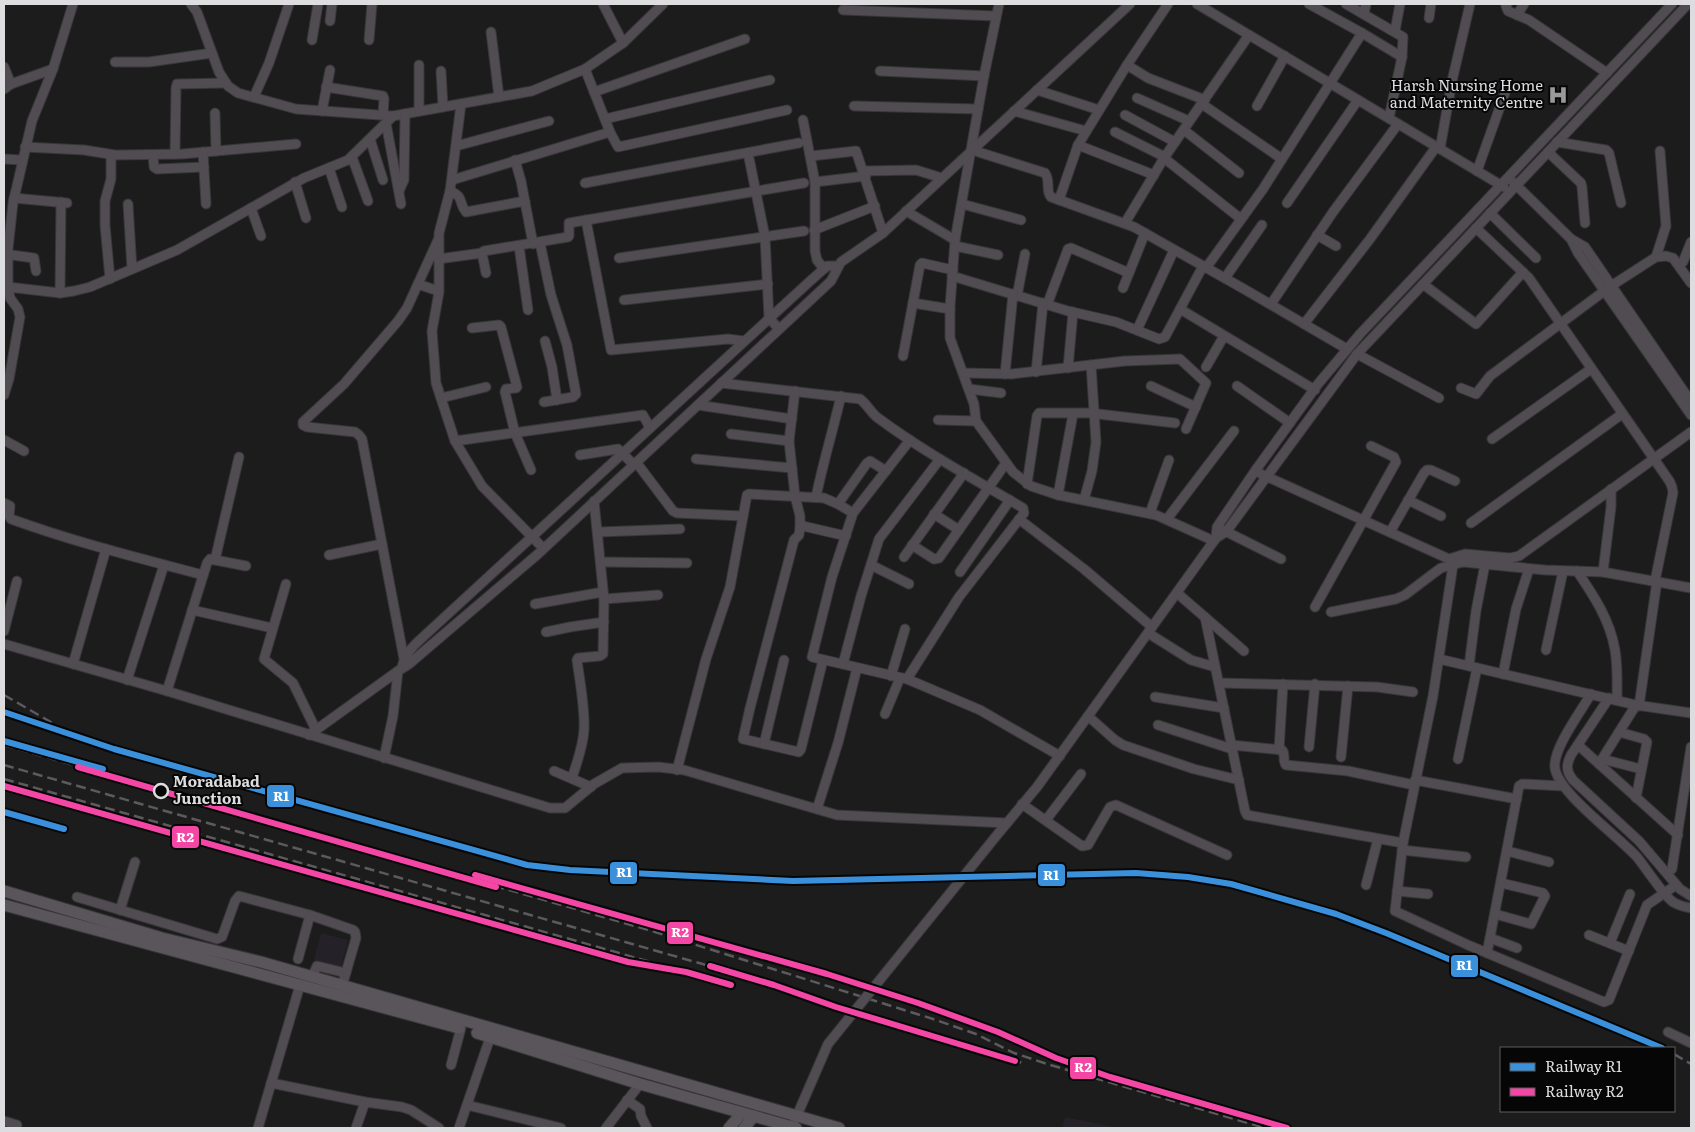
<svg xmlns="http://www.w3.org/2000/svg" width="1695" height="1132" viewBox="0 0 1695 1132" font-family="Literata,serif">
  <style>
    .built { fill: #242128 }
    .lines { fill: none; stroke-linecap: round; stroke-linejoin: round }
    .minor-casing { stroke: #373738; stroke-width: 11 }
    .major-casing { stroke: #373738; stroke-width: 13 }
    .minor { stroke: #504c51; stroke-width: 9 }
    .major { stroke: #5a555b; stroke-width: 11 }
    .rail { stroke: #5d5a5d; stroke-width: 2.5; stroke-dasharray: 10 5; stroke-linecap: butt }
    .minor-bridge-casing { stroke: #373738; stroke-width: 11; stroke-linecap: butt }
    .minor-bridge { stroke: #504c51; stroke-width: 9 }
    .rail-1-casing { stroke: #070607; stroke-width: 10 }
    .rail-2-casing { stroke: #070607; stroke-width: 10 }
    .rail-1 { stroke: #3a90db; stroke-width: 6 }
    .rail-2 { stroke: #f346a5; stroke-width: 6 }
    .stop-dot { fill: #070607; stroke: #dddddf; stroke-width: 2.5 }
    .labels { text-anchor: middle; stroke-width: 4; stroke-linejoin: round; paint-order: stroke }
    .poi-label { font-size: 15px; fill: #dddddf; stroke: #070607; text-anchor: end }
    .stop-label { font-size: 15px; font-weight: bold; fill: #dddddf; stroke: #070607; text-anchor: start }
    .line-badge { stroke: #070607; stroke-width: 2 }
    .badge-label { font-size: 14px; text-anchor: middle; font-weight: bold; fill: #fff }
  </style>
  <rect width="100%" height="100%" fill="#1c1c1d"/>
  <g class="built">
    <path d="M321,933L348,940L341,967L314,960Z"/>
    <path d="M1065,1117L1118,1128H1062Z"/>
  </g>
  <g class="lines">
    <defs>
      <g id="minor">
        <path d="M191,4L197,12L219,72L228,86L238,93L296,109L393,116L532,91L585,69L623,43L663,4"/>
        <path d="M603,4L623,43"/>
        <path d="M999,4L984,76L955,240L950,307V338L974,404L976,421L1013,472L1031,486L1058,495L1156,515L1214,541"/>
        <path d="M1197,4L1504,187"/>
        <path d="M1309,4L1362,33L1402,57"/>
        <path d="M1346,4L1403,37L1402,57L1389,118"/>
        <path d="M1507,4L1506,6L1508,11L1529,20L1607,73"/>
        <path d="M843,10L996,16"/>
        <path d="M1364,14L1366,4"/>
        <path d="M1517,15L1524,4"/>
        <path d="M1429,18L1431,4"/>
        <path d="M330,21L332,4"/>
        <path d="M1395,31L1400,4"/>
        <path d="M491,32L499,97"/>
        <path d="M312,40L318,4"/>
        <path d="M369,40L372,4"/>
        <path d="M115,62H149L212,53"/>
        <path d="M419,65V111"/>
        <path d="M1127,65L1148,78L1205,100"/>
        <path d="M4,67L11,84"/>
        <path d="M585,69L610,132L618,147L787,110"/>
        <path d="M441,71L443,107"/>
        <path d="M880,71L984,76"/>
        <path d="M326,87L383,96L384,99L383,115"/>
        <path d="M4,89L11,84L53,69"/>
        <path d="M1037,90L1099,110"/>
        <path d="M594,92L745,39"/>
        <path d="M254,97L269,63L289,4"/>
        <path d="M1137,98L1189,121"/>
        <path d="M461,104L450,191L439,233V292L432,331L436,383L455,441L482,486L543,548"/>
        <path d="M1202,104L1282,159"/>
        <path d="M854,106L978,109"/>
        <path d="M1257,106L1285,56"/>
        <path d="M322,111L330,70"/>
        <path d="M1014,111L1086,131"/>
        <path d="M215,113L216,151"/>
        <path d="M1125,115L1175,142"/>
        <path d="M605,119L770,80"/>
        <path d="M803,120L815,182V251L817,260L824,269"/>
        <path d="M386,123L401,204"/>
        <path d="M1184,130L1239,173"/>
        <path d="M1115,132L1165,157"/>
        <path d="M370,139L383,180"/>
        <path d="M1557,142L1606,150L1609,153L1621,203"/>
        <path d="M1078,145L1154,175"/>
        <path d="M456,146L549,121"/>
        <path d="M25,147L84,150L115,155L182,154L296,144"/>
        <path d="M1440,149L1452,81L1470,4"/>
        <path d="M972,150L1045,173C1051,181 1045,191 1051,197L1134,227L1244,289L1347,349"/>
        <path d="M203,152L206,204"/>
        <path d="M1548,152L1581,183L1582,187L1585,223"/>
        <path d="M748,153L765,237L769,318L779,329"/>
        <path d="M175,154L176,88L177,84L226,83"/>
        <path d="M153,155L154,167L157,169L204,167"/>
        <path d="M811,156L856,151L883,233"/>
        <path d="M352,157L368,201"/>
        <path d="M1164,158L1241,219"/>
        <path d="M4,159L22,160"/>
        <path d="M515,160L521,181L533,244"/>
        <path d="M329,168L342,207"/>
        <path d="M864,171L916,170L942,178"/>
        <path d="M1477,171L1505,93"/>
        <path d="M452,180L610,132"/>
        <path d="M295,182L306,218"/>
        <path d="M815,182L866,176"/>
        <path d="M1513,182L1571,239L1585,247L1691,402"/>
        <path d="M585,183L799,143"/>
        <path d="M399,191L404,180L405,114"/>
        <path d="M450,191C465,197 458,203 466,212L525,201"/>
        <path d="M14,198L67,203"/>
        <path d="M1059,200L1078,145L1127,65L1168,4"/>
        <path d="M1287,203L1358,100"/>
        <path d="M128,204L132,269"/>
        <path d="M962,204L1021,220"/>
        <path d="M251,208L261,236"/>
        <path d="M906,211L955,240"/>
        <path d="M1490,213L1536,258"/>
        <path d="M586,220L611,350L728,339L744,341"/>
        <path d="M1125,223L1164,158L1249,35"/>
        <path d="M1476,228L1529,278L1670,482L1672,487L1673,493L1655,581"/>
        <path d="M814,230L875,206"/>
        <path d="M1317,235L1336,246"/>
        <path d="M1571,239L1578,253L1691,415"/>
        <path d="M540,243L551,295L567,345L576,394L573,397L544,402"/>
        <path d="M519,246L528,310"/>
        <path d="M955,246L998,255"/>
        <path d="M4,254L34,258L36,271"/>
        <path d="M1656,257L1666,226L1660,151"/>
        <path d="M619,258L804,231"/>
        <path d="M438,259L482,253"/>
        <path d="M1683,262L1691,242"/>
        <path d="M1206,268L1263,189L1362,33"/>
        <path d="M486,273L482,253L484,251L568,237L569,236V223L804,183"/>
        <path d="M952,276L1068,311L1116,322L1159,339L1165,337L1203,266"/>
        <path d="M1225,278L1262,225"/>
        <path d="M110,279L105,225V201L111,179V155"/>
        <path d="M418,284L438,291"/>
        <path d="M1423,284L1476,324L1523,272"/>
        <path d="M8,287L60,293L74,291L90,287L177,250L304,178L348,160L393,116"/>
        <path d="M1123,288L1145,233"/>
        <path d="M60,293L61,202"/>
        <path d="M1017,296L1025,254"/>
        <path d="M624,300L768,284"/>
        <path d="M913,303L950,309"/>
        <path d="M1271,304L1333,212L1398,124"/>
        <path d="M1047,305L1068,249L1071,248L1129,273"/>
        <path d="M1180,309L1315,390"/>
        <path d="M1304,324L1370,239L1436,147"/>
        <path d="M472,328L499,325L501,327L517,387L516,388L506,389L505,392L515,433L531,470"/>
        <path d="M1137,330L1174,250"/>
        <path d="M545,341L552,367L557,400"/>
        <path d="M1357,354L1439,398"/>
        <path d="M903,356L920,265L922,263L953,270"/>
        <path d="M1206,367L1224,336"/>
        <path d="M1068,368L1073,312"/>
        <path d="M1036,372L1043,303"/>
        <path d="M964,373L1012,374L1125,361L1180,359L1206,383L1186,429"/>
        <path d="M1005,374L1013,294"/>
        <path d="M721,383L860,399C867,404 871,413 878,418C924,452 974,479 1023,508L1024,513L959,597L907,679"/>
        <path d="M1151,386L1196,407"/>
        <path d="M1237,386L1290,423"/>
        <path d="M1461,388L1476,394L1490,376L1611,286L1656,257L1666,256L1673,258L1691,283"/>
        <path d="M969,389L1001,393"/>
        <path d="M795,391L789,441L795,496L800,516V528"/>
        <path d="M4,395L9,379L20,317L18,309L10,298L8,287V249L13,203L32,121L53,69L73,4"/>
        <path d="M441,398L486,387"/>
        <path d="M698,405L792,419"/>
        <path d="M938,420L976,421"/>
        <path d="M731,434L789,441"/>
        <path d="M1492,439L1591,369"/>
        <path d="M4,440L24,451"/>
        <path d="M910,440L853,513L832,577L812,657L907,679L980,710L1060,756"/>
        <path d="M455,441L643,415L650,428"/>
        <path d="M580,455L618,449L633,464"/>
        <path d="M696,459L792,468"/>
        <path d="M636,462L673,511L677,513L743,516"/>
        <path d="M1261,474L1449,559L1465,554L1510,558L1519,556L1691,432"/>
        <path d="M1027,484L1037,416L1039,413H1090L1175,423"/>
        <path d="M1058,495L1073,414"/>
        <path d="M816,497C823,463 833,430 841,396"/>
        <path d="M1084,500L1092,471L1096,442L1091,365"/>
        <path d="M1408,500L1441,516"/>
        <path d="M4,503L10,506L9,516L11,519C74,542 139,558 203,575"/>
        <path d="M838,504L867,463L870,461L886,471"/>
        <path d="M1150,513L1169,460"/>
        <path d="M934,514L959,530"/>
        <path d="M1019,519L1084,569L1152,627"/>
        <path d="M1167,519L1234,431"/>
        <path d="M1471,523L1622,414"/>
        <path d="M1223,530L1281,559"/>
        <path d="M598,532L680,529"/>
        <path d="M1390,532L1424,473L1427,470H1431L1455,481"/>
        <path d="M1216,538L1217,527L1255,471L1318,384L1360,334L1672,4"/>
        <path d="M912,545L934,559L939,558L1006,463"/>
        <path d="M329,555L382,544"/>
        <path d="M904,557L964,473"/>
        <path d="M215,560L239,457"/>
        <path d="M601,562L687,563"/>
        <path d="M871,565L909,584"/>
        <path d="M1453,565L1433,696L1403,843L1395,911L1468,945L1604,1002L1609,1000L1647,905L1676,885"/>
        <path d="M1577,571C1594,596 1610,620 1615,650C1618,667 1617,684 1617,700"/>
        <path d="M960,572L1010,500"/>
        <path d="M1603,572L1611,507V489"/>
        <path d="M286,584L264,659L293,683L316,730"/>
        <path d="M1177,593L1244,651"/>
        <path d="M604,599L658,595"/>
        <path d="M535,604L603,592"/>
        <path d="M1315,607L1396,462L1394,457L1371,446"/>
        <path d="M192,610L272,628"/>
        <path d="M1331,612L1396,599L1405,595L1434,573L1441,568L1463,562L1545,570L1603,572L1691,588"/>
        <path d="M1205,617L1245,811L1247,815L1403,843"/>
        <path d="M4,631L17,581"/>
        <path d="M546,632L570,627L604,622"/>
        <path d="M1148,633L1191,660L1215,667"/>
        <path d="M4,644L167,691L550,808H565L594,784L622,768L658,767L684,770L837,815L1007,823"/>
        <path d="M1546,650L1563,571"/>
        <path d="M404,659L362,439L359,435L355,432L307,427L303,425V422L344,384L398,321L407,308L438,240"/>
        <path d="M1439,659L1636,705L1691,713"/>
        <path d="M823,660L801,749L799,752L743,739L750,708L794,540L799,535L800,528L803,526L846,536"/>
        <path d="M73,664L106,549"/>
        <path d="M843,664L861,596L879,539L940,459"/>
        <path d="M1469,666L1476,611L1485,564"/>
        <path d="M402,667C405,654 413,646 423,637L809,282L827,266H837"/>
        <path d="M1503,674L1516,609L1529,569"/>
        <path d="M891,676L905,629"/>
        <path d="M127,680L164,565"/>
        <path d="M1219,683L1377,687L1413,692"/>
        <path d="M167,691L207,563L210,559L246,566"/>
        <path d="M1591,694C1581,711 1552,750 1555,768C1558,793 1618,836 1637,857C1646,868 1663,895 1673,902C1678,905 1685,907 1691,908"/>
        <path d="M1155,697L1224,708"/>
        <path d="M1609,698L1571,755C1566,765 1566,771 1573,780L1639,841L1680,889L1691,896"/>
        <path d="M1639,706L1657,581"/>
        <path d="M885,714L900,678"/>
        <path d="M1088,716L1115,740L1123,745L1194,769L1239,780"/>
        <path d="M1158,725L1232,749"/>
        <path d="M1619,732L1644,739L1647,742L1636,798"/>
        <path d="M309,735L398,671L409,664L538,554L831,281L841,262L883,233L1130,4"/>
        <path d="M764,744L784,660"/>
        <path d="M1231,745L1282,750C1286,754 1282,761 1286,765L1348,771L1414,785"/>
        <path d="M1578,745L1678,835"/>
        <path d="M1309,747L1315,684"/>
        <path d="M1279,750L1283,684"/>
        <path d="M1341,757L1348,686"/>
        <path d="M384,758L393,716L398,671"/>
        <path d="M1458,759L1477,668"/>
        <path d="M1602,759L1641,769"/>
        <path d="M1599,764L1636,705"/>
        <path d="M677,770L706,659L730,587L747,495L749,494L824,498L838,504L853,513"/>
        <path d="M554,771L591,787"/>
        <path d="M572,778C577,762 583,747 584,730C585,707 580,683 577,660L578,658L600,656L603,654L604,599L594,501"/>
        <path d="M1415,780L1517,799"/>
        <path d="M1022,804L1082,846L1088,845L1110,807L1116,805L1227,855"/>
        <path d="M817,809L838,743L857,668"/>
        <path d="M1046,820L1081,774"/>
        <path d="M997,835L1037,787L1216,538L1226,532L1357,354L1688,4"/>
        <path d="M1402,850L1466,857"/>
        <path d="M1507,851L1549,862"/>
        <path d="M1672,869L1691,747"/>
        <path d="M1366,885L1378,839"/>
        <path d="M1397,891L1428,894"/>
        <path d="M77,897L217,939L222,937L235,901L239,896L310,915"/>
        <path d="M120,910L135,862"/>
        <path d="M1495,914L1531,924L1545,896L1543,893L1501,883"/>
        <path d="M1589,935L1629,951"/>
        <path d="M1490,938L1517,948"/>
        <path d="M1610,943L1630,894"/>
        <path d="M1487,953L1519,786L1522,784L1563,786"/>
        <path d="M298,959L310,915L353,930L355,932L356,938L342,986"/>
        <path d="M312,977L317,966L346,973"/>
        <path d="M1668,1032L1691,1043"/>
        <path d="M451,1065L461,1028"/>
        <path d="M271,1083L365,1102L402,1107L411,1110L439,1128"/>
        <path d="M627,1100L640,1109L641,1116L647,1128"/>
        <path d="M467,1105L561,1128"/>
        <path d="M795,1120L828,1044"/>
        <path d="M4,1121L17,1125L16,1128"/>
        <path d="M258,1128L300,985"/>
        <path d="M356,1128L365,1102"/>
        <path d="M459,1128L492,1032"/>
        <path d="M606,1128L640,1084"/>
      </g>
      <g id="major">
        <path d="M4,891L162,938L261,962L839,1128"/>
        <path d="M4,905L459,1028"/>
        <path d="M477,1033L640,1084L796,1128"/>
        <path d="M729,1128L742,1113"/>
        <path d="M744,1128L754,1116"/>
      </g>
    </defs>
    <use href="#minor" class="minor-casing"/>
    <use href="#major" class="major-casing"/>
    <use href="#minor" class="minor"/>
    <use href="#major" class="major"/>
    <g class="rail">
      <path d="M4,695L56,725"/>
      <path d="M4,712L114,749L527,865L570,870L793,881L1136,873L1188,877L1231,884L1336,914L1386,933L1662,1048"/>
      <path d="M4,745L645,929L933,1019L976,1034L1014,1053L1047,1064L1265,1128"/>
      <path d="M4,765L741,975L836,1007L1023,1063"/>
      <path d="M4,779L686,972"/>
      <path d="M4,812L64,829"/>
      <path d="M1674,1054L1691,1064"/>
    </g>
    <defs>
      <path id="minor-bridge" d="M828,1044L997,835"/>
    </defs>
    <use href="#minor-bridge" class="minor-bridge-casing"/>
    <use href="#minor-bridge" class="minor-bridge"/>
    <defs>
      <g id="rail-1">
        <path d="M4,712L114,749L527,865L570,870L793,881L1136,873L1188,877L1231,884L1336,914L1386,933L1662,1048"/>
        <path d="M4,741L103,769"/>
        <path d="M4,812L64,829"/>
      </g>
      <g id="rail-2">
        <path d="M78,767L496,887"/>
        <path d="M4,786L628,962L686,972L731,985"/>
        <path d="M475,875L827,974L918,1003L998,1032L1056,1058L1110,1077L1287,1128"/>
        <path d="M710,966L774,985L836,1007L1015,1061"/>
      </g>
    </defs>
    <use href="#rail-1" class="rail-1-casing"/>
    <use href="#rail-2" class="rail-2-casing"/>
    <use href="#rail-1" class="rail-1"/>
    <use href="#rail-2" class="rail-2"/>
  </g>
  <defs>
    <symbol id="hospital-bare" viewBox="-9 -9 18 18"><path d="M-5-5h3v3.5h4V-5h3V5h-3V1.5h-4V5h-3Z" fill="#99999b" stroke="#070607" stroke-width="2.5" paint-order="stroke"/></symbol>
  </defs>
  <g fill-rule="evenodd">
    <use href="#hospital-bare" x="1544" y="81" width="28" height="28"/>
  </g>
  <circle class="stop-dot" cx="161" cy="791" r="7"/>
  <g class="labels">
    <g class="poi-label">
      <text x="1543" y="91">Harsh Nursing Home<tspan x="1543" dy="17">and Maternity Centre</tspan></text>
    </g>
    <g class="stop-label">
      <text x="173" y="787">Moradabad<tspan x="173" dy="17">Junction</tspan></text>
    </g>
  </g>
  <g class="line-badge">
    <rect x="266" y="784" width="29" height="24" rx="5" fill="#3a90db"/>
    <rect x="171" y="825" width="29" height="24" rx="5" fill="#f346a5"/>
    <rect x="609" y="861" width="29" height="24" rx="5" fill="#3a90db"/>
    <rect x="1037" y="863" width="29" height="24" rx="5" fill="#3a90db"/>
    <rect x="666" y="921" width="28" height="24" rx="5" fill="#f346a5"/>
    <rect x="1450" y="954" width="29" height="24" rx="5" fill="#3a90db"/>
    <rect x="1069" y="1056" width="28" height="24" rx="5" fill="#f346a5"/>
  </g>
  <g class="badge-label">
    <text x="281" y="801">R1</text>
    <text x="185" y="842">R2</text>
    <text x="624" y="877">R1</text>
    <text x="1051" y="880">R1</text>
    <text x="680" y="937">R2</text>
    <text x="1464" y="970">R1</text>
    <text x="1083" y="1072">R2</text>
  </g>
  <rect width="1695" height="1132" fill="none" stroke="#dddddf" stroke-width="10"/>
  <rect x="1500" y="1047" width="175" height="65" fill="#070607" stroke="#5d5c5d"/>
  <rect x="1510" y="1063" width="25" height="8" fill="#3a90db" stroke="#5d5c5d"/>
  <text x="1545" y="1072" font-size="15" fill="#dddddf">Railway R1</text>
  <rect x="1510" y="1088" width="25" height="8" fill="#f346a5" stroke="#5d5c5d"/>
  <text x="1545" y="1097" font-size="15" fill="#dddddf">Railway R2</text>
</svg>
